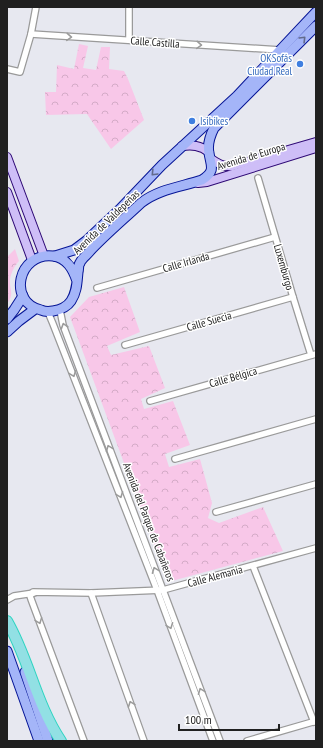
<svg xmlns="http://www.w3.org/2000/svg" width="323" height="748" viewBox="0 0 323 748" font-family="'PT Sans Narrow',sans-serif">
  <style>
    .park { fill: url(#park-crowns) }
    .lines { fill: none; stroke-linecap: round; stroke-linejoin: round }
    .minor-casing { stroke: #9a9a9a; stroke-width: 8 }
    .secondary-casing { stroke: #2e0975; stroke-width: 10 }
    .primary-casing { stroke: #061596; stroke-width: 11 }
    .motorway-casing { stroke: #2ed4c1; stroke-width: 12 }
    .minor { stroke: #fff; stroke-width: 5.5 }
    .secondary { stroke: #cebef7; stroke-width: 8 }
    .primary { stroke: #a4b5f8; stroke-width: 9 }
    .motorway { stroke: #92e0e4; stroke-width: 10 }
    .oneway { stroke: #9b9b9b }
    .oneway2 { stroke: #626a8c }
    .shop-dot { fill: #3f7fe0; stroke: #fff; stroke-width: 1.5 }
    .labels { text-anchor: middle; stroke-width: 3; stroke-linejoin: round; paint-order: stroke }
    .street-label { font-size: 11px; fill: #202020; stroke: #fff }
    .shop-label { font-size: 11px; fill: #366cbe; stroke: #fff; text-anchor: end }
  </style>
  <defs>
    <pattern id="park-crowns" width="20" height="18" patternUnits="userSpaceOnUse"><rect width="20" height="18" fill="#f8c7e8"/><path d="M2 6a3 3 0 1 1 6 0M12 15a3 3 0 1 1 6 0" fill="none" stroke="#d4abc7"/></pattern>
  </defs>
  <rect width="100%" height="100%" fill="#e7e8f0"/>
  <g class="park">
    <path d="M79,44L88,46L83,68L96,70L101,47H110L109,69L124,71L128,79L144,120L111,149L87,114L46,115L45,92H56L57,65L74,69Z"/>
    <path d="M15,249L19,261C15,265 11,273 10,279C9,290 15,293 7,304V257Z"/>
    <path d="M124,287L140,332L107,346L111,355L149,346L165,388L141,399L144,409L173,401L190,445L165,454L169,467L200,459L212,503L208,518L219,523L263,507L283,551L168,582L70,317L89,297Z"/>
  </g>
  <g class="lines">
    <defs>
      <g id="minor">
        <path d="M31,34L280,50"/>
        <path d="M129,40V7"/>
        <path d="M7,69L20,72L31,34L36,7"/>
        <path d="M258,178L293,297L311,355"/>
        <path d="M97,288L275,237"/>
        <path d="M60,310L63,325L220,741"/>
        <path d="M48,312L53,324L157,590L213,741"/>
        <path d="M125,345L293,297"/>
        <path d="M150,401L316,354"/>
        <path d="M175,459L316,419"/>
        <path d="M216,512L316,484"/>
        <path d="M253,566L314,722"/>
        <path d="M91,593L144,741"/>
        <path d="M7,600L14,596L34,593"/>
        <path d="M84,741L31,599L30,596L33,592L91,593L163,590L316,548"/>
        <path d="M247,741L316,721"/>
      </g>
      <g id="secondary">
        <path d="M182,146C192,145 200,145 209,152"/>
        <path d="M7,157L44,256"/>
        <path d="M211,159C219,164 223,167 233,166L316,142"/>
        <path d="M198,183L207,182L316,148"/>
        <path d="M7,192L32,260"/>
      </g>
      <g id="primary">
        <path d="M55,256L74,250L86,241L120,209L162,165L237,96L316,12"/>
        <path d="M77,281C73,269 67,258 53,256C18,252 7,302 41,310C45,312 48,312 53,311C59,310 67,307 71,301C77,292 77,282 78,272C79,269 78,265 80,263C81,259 87,255 90,251C106,234 124,219 141,203C159,189 181,187 202,180C216,171 211,166 209,153C207,144 210,136 214,128L316,26"/>
        <path d="M7,319L14,310L23,296"/>
        <path d="M7,332L19,321L35,309"/>
        <path d="M7,651L39,741"/>
        <path d="M25,672L48,741"/>
      </g>
      <path id="motorway" d="M7,621C29,659 36,704 61,741"/>
    </defs>
    <use href="#minor" class="minor-casing"/>
    <use href="#secondary" class="secondary-casing"/>
    <use href="#primary" class="primary-casing"/>
    <use href="#motorway" class="motorway-casing"/>
    <use href="#minor" class="minor"/>
    <use href="#secondary" class="secondary"/>
    <use href="#primary" class="primary"/>
    <use href="#motorway" class="motorway"/>
  </g>
  <defs><path id="oneway-chevron" d="M-2-3.5L2.5 0L-2 3.5" fill="none" stroke-width="1.6" stroke-linecap="round" stroke-linejoin="round"/></defs>
  <g class="oneway">
    <use href="#oneway-chevron" transform="translate(69 37) rotate(4)"/>
    <use href="#oneway-chevron" transform="translate(199 45) rotate(4)"/>
    <use href="#oneway-chevron" transform="translate(64 326) rotate(-107)"/>
    <use href="#oneway-chevron" transform="translate(73 374) rotate(69)"/>
    <use href="#oneway-chevron" transform="translate(109 448) rotate(-111)"/>
    <use href="#oneway-chevron" transform="translate(120 495) rotate(69)"/>
    <use href="#oneway-chevron" transform="translate(155 570) rotate(-111)"/>
    <use href="#oneway-chevron" transform="translate(39 621) rotate(69)"/>
    <use href="#oneway-chevron" transform="translate(170 626) rotate(69)"/>
    <use href="#oneway-chevron" transform="translate(201 691) rotate(-111)"/>
    <use href="#oneway-chevron" transform="translate(131 704) rotate(-110)"/>
  </g>
  <g class="oneway2">
    <use href="#oneway-chevron" transform="translate(303 39) rotate(-45)"/>
    <use href="#oneway-chevron" transform="translate(154 173) rotate(134)"/>
  </g>
  <g class="shop-dot">
    <circle cx="300" cy="64" r="4"/>
    <circle cx="192" cy="121" r="4"/>
  </g>
  <g class="labels">
    <g class="street-label">
      <text transform="translate(155 42) rotate(4)" y="4">Calle Castilla</text>
      <text transform="translate(251 156) rotate(-17)" y="4">Avenida de Europa</text>
      <text transform="translate(106 222) rotate(-44)" y="4">Avenida de Valdepeñas</text>
      <text transform="translate(186 262) rotate(-16)" y="4">Calle Irlanda</text>
      <text transform="translate(284 267) rotate(74)" y="4">Luxemburgo</text>
      <text transform="translate(209 321) rotate(-16)" y="4">Calle Suecia</text>
      <text transform="translate(233 377) rotate(-16)" y="4">Calle Bélgica</text>
      <text transform="translate(149 522) rotate(69)" y="4">Avenida del Parque de Cabañeros</text>
      <text transform="translate(215 576) rotate(-15)" y="4">Calle Alemania</text>
    </g>
    <g class="shop-label">
      <text x="292" y="62">OKSofás<tspan x="292" dy="13">Ciudad Real</tspan></text>
      <text x="200" y="125" text-anchor="start">Isibikes</text>
    </g>
  </g>
  <rect width="323" height="748" fill="none" stroke="#202020" stroke-width="16"/>
  <path d="M179 724v6h100v-6" fill="none" stroke="#202020" stroke-width="2"/>
  <text x="185" y="724" font-size="12" fill="#202020" stroke="#ffffff" stroke-width="3" paint-order="stroke">100 m</text>
</svg>
